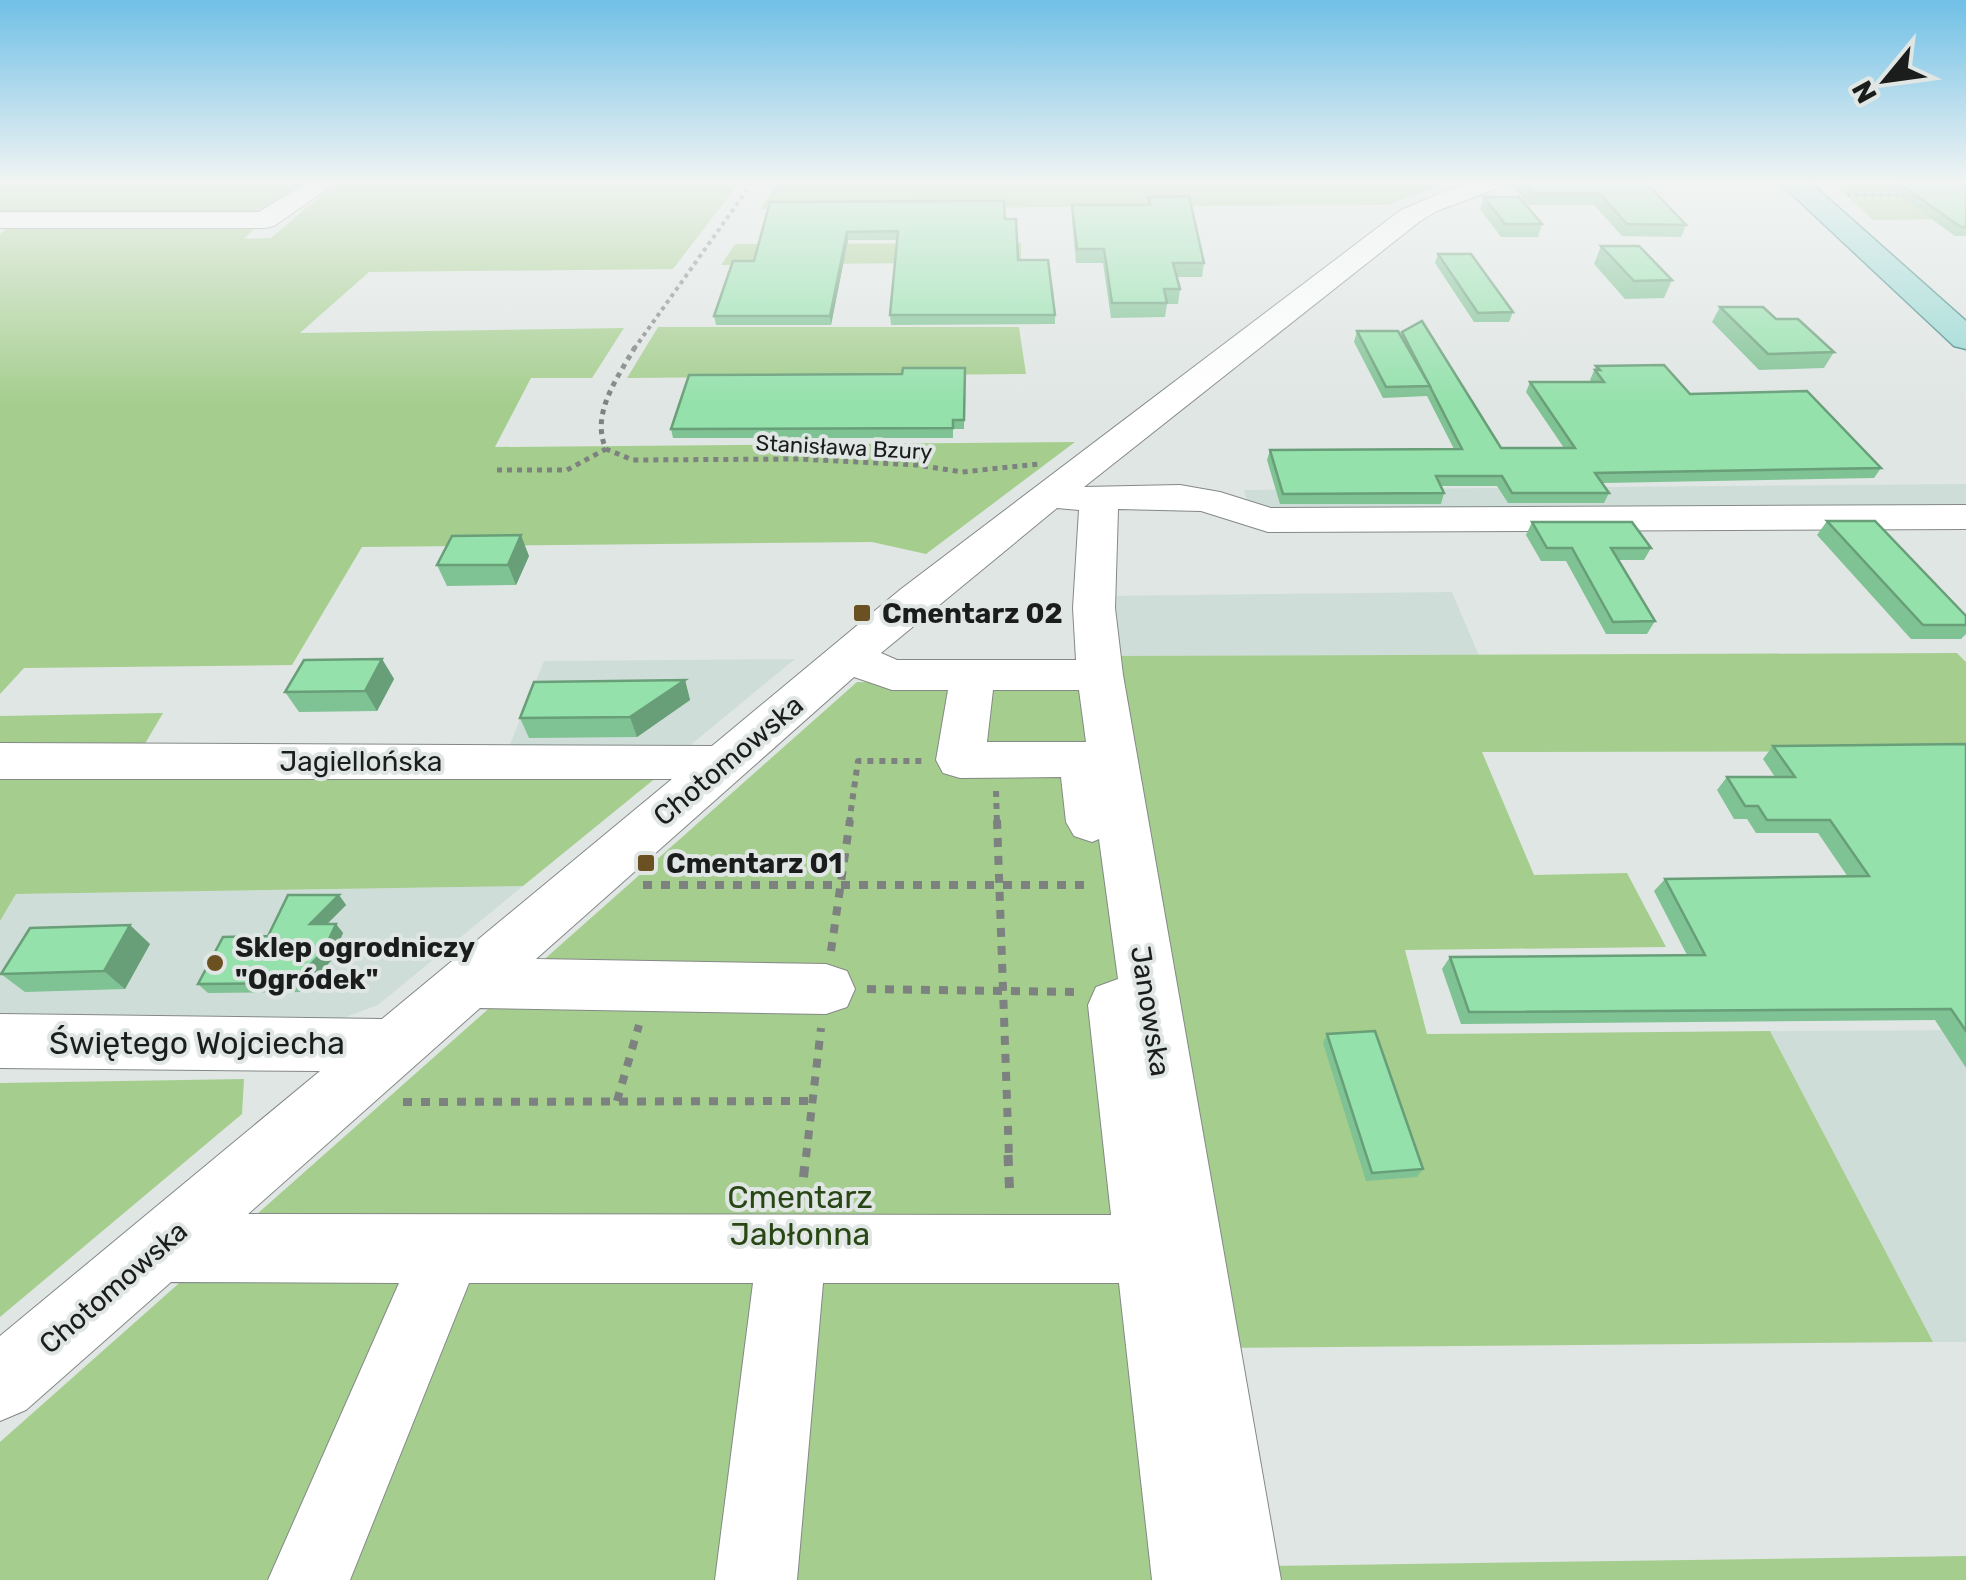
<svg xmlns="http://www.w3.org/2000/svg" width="1966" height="1580" viewBox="0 0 1966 1580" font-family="Rubik,sans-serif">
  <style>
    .built { fill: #cfddd8 }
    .green { fill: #a5ce8e }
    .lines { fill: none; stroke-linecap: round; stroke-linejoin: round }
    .minor-casing { stroke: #848987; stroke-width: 2 }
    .major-casing { stroke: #418681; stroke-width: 3 }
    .path-far4 { stroke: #7d8180; stroke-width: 4; stroke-dasharray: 4 4; stroke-linecap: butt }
    .path-far3 { stroke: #7d8180; stroke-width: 5; stroke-dasharray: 5 5; stroke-linecap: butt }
    .path-far2 { stroke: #7d8180; stroke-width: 6; stroke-dasharray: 6 6; stroke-linecap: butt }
    .path-far1 { stroke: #7d8180; stroke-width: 8; stroke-dasharray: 9 9; stroke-linecap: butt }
    .path { stroke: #7d8180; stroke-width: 9; stroke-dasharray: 11 11; stroke-linecap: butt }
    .minor { fill: #fff; fill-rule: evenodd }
    .major { fill: #99d9d4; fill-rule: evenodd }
    .wall { fill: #7fc293 }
    .shaded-wall { fill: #689e78 }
    .building { fill: #94e1ab; stroke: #689e78; stroke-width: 2.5 }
    .poi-dot { fill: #6b5022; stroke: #e0e6e4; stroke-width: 4 }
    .labels { text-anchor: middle; stroke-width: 8; stroke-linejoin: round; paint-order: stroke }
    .far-street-label { font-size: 22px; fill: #1b1d1c; stroke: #e0e6e4 }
    .poi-label { font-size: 28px; font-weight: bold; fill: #1b1d1c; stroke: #e0e6e4; text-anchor: start }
    .street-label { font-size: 28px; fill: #1b1d1c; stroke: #e0e6e4 }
    .near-street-label { font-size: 32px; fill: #1b1d1c; stroke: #e0e6e4 }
    .near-park-label { font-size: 32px; fill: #294615; stroke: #e0e6e4 }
  </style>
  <rect width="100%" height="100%" fill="#e0e6e4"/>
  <g class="built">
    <path d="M1966,484V523L1255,526L1244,490Z"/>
    <path d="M1452,592L1479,656H1106L1100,596Z"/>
    <path d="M795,659L687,748L508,749L544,661Z"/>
    <path d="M523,886L378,1005L336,1021L0,1027V921L16,894Z"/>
    <path d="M1966,1030V1342H1933L1770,1031Z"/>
  </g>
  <g class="green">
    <path d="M0,183H311L262,213L0,214Z"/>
    <path d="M336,183H739L673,269L369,272L300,333L624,328L592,378H531L495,447L1075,442L926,554L872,542L362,547L292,665L24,668L0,694V234L12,225L250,223L255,228L244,239L271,238Z"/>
    <path d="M779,183H1445L1388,205L760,209Z"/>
    <path d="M1834,183H1966V219L1873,220Z"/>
    <path d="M1021,243V262L721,265L735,244Z"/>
    <path d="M658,327H1019L1026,374L627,378Z"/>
    <path d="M1957,653L1966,662V751L1482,752L1534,875L1627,873L1666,947L1405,950L1427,1034L1770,1031L1933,1342L1223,1348L1106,656Z"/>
    <path d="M857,682L1092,686L1225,1580H0V1442Z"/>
    <path d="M163,713L140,752L0,751V716Z"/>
    <path d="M663,772L523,886L16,894L0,921V778Z"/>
    <path d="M244,1079L242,1114L0,1317V1083Z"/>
    <path d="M1966,1556V1580H1266L1263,1566Z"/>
  </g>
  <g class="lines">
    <defs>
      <g id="minor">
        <path d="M306,183H336L274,226L265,228H0V212H259Z"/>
        <path d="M1464,183H1501L1498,188L1437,211L1419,222L1084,487L1180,485L1220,492L1271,508L1966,505V529L1268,532L1201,511L1118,509L1115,608L1123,675L1281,1580H1152L1119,1283H823L797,1580H715L753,1283H469L350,1580H268L399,1283L171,1282L26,1410L0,1421V1336L320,1071L0,1068V1014L382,1019L672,779H0V743L712,746L901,589L1401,210ZM1057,508L1079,510L1073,608L1076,660H897L881,653ZM854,677L892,690H948L936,760L943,773L960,778L1061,777L1066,822L1074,836L1092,842L1099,839L1118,979L1096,987L1088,1005L1111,1215L248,1214L480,1008L826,1014L847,1007L855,989L847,971L826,964L536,959ZM993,690H1079L1086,742H987Z"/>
      </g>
      <path id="major" d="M1780,183H1811L1966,321V349L1954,346Z"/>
    </defs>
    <use href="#minor" class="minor-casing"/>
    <use href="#major" class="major-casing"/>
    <g class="path-far4">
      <path d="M1847,195H1905"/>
      <path d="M634,349L752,183"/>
    </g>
    <g class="path-far3">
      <path d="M635,347C618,377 590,414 606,449L633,460L800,459L916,465L962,472L1039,464"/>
      <path d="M497,470H567L606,449"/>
    </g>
    <g class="path-far2">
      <path d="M996,791L997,823"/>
      <path d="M849,823L858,761H923"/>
    </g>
    <g class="path-far1">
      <path d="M997,820L1009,1157"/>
      <path d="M643,885H1090"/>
      <path d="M831,951L850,820"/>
      <path d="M867,989L1080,992"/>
      <path d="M617,1101L639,1025"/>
      <path d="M403,1102L812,1101"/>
      <path d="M806,1157L821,1028"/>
    </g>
    <g class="path">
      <path d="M1008,1155L1010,1199"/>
      <path d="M801,1199L806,1155"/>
    </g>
    <use href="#minor" class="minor"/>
    <use href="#major" class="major"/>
  </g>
  <g class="wall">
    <path d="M1511,183H1646L1686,225L1681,237L1622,236L1594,205H1528Z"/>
    <path d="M1882,183H1966V236H1955Z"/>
    <path d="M1148,197L1204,263L1202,277H1177L1180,289L1178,304H1167L1165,317L1111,318L1103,263H1076L1072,219V205H1147Z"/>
    <path d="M1484,197L1542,224L1538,237H1501L1480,209Z"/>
    <path d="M770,202L1005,219L1018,260L1055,315V324L891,325L890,315L897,240H848L831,325H716L714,316L754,261Z"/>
    <path d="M1601,246L1672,280L1664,298L1625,299L1594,264Z"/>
    <path d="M1438,254L1513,312L1509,322H1474L1435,263Z"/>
    <path d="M1720,307L1776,319L1834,352L1824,368L1759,370L1712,322Z"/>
    <path d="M1357,331L1401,336L1402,332L1501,448H1564L1526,392L1530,382H1592L1590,380L1596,366L1690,394L1881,468L1874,478L1602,483L1609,493L1604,503H1508L1497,486H1441L1444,493L1441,504H1280L1267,460L1270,450L1454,449L1427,396L1383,398L1354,342Z"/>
    <path d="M965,368L964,429H953V438H673L671,429L902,374Z"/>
    <path d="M1827,521L1966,616V634L1961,639H1911L1817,535Z"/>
    <path d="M1532,522L1651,548L1644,560H1619L1655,621L1647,634H1606L1566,561H1541L1526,535Z"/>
    <path d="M529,556L516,585L447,586L437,565Z"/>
    <path d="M382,659L394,679L377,711L299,712L285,692Z"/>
    <path d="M685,680L690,700L637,737L529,738L520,718Z"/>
    <path d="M1966,744V1068L1935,1020L1461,1024L1442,969L1450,957L1687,955L1654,891L1665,879L1848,877L1818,833H1756L1747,819H1734L1717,790L1727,777H1775L1763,759L1773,746Z"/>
    <path d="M339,895L346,905L327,924H336L343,933L331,961L300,992L208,993L198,984L268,936Z"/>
    <path d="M150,944L125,989L25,992L1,974Z"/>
    <path d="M1327,1034L1423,1169L1417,1177L1366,1181L1323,1043Z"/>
  </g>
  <g class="shaded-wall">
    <path d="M847,232L848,240L831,325L830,316Z"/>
    <path d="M521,535L529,556L516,585L508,565Z"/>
    <path d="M382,659L394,679L377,711L365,691Z"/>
    <path d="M685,680L690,700L637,737L630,717Z"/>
    <path d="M339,895L346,905L318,933L310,924Z"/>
    <path d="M336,924L343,933L331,961L300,992L292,983Z"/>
    <path d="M130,925L150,944L125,989L104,971Z"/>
  </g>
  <g class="building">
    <path d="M1525,183H1646L1686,225L1627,224L1599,193H1533Z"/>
    <path d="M1898,183H1966V227H1961Z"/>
    <path d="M1189,196L1204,263H1173L1180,289H1164L1167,303H1112L1104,249H1077L1072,205H1151L1148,197Z"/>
    <path d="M1484,197H1519L1542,224H1505Z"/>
    <path d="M951,201H1004L1005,219H1016L1018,260H1048L1055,315H890L898,231L847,232L830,316H714L733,261H754L770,202Z"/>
    <path d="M1601,246H1639L1672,280L1634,281Z"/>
    <path d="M1438,254H1471L1513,312L1478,313Z"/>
    <path d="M1720,307H1763L1776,319H1798L1834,352L1768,354Z"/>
    <path d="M1422,321L1501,448H1575L1530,382H1604L1595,370H1600L1596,366L1664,365L1690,394L1807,391L1881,468L1595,473L1609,493H1512L1502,476H1436L1444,493L1283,494L1270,450L1462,449L1402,332Z"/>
    <path d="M1357,331H1398L1430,386L1386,387Z"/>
    <path d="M903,368H965L964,420H953V428L671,429L689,375L902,374Z"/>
    <path d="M1827,521H1875L1966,616V625H1923Z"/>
    <path d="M1532,522H1632L1651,548H1611L1655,621L1613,622L1572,548H1547Z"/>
    <path d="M521,535L508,565H437L452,536Z"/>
    <path d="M382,659L365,691L285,692L304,660Z"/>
    <path d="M685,680L630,717L520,718L534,682Z"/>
    <path d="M1966,744V1031L1951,1009L1469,1012L1450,957L1705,955L1665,879L1869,876L1830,820H1767L1758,806H1745L1727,777H1795L1773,746Z"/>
    <path d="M288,895H339L310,924H336L323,952L292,983L198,984L223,937L268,936Z"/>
    <path d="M130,925L104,971L1,974L30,928Z"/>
    <path d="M1375,1031L1423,1169L1372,1173L1327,1034Z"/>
  </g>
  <linearGradient id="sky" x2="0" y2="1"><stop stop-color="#70c0e6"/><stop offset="0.45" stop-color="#f1f4f3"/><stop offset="1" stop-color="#f1f4f3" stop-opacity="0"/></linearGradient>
  <rect width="1966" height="404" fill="url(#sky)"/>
  <g class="poi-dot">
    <rect x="852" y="603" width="20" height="20" rx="5"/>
    <rect x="636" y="853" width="20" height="20" rx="5"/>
    <circle cx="215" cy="963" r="10"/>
  </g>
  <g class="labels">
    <g class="far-street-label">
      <text transform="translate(844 447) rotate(3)" y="8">Stanisława Bzury</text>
    </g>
    <g class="poi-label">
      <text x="882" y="623">Cmentarz 02</text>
      <text x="666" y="873">Cmentarz 01</text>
      <text x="235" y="957">Sklep ogrodniczy<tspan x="235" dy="32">"Ogródek"</tspan></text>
    </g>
    <g class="street-label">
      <text transform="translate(728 760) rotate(-40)" y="10">Chotomowska</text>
      <text x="361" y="771">Jagiellońska</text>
      <text transform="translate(1151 1011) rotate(81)" y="10">Janowska</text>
      <text transform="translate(113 1287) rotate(-41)" y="10">Chotomowska</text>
    </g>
    <g class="near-street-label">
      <text x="197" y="1054">Świętego Wojciecha</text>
    </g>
    <g class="near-park-label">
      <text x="800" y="1208">Cmentarz<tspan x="800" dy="37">Jabłonna</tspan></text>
    </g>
  </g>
  <g transform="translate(1886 80) rotate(241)" stroke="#e0e6e4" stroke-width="8" paint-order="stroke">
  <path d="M0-8L18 38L0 25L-18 38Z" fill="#1b1d1c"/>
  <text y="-15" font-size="28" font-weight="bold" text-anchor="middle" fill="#1b1d1c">N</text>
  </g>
</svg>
